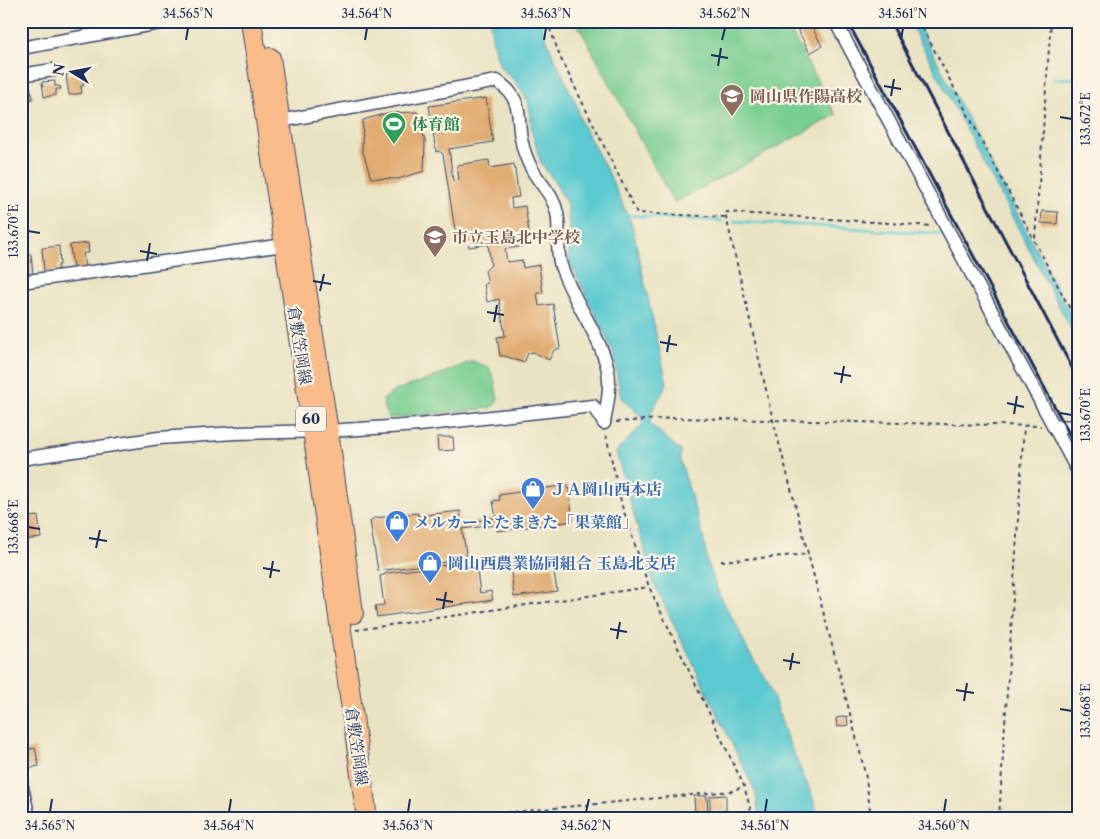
<svg xmlns="http://www.w3.org/2000/svg" width="1100" height="839" viewBox="0 0 1100 839" font-family="'Libre Caslon Text','Noto Serif JP',serif">
  <style>
    .green { fill: #79ce92; stroke: #4a7e78 }
    .water { fill: #5ccad1; stroke: #3c7c98 }
    .lines { fill: none; stroke-linecap: round; stroke-linejoin: round }
    .stream { stroke: #5ccad1; stroke-width: 3 }
    .building { fill: #e1ac72 }
    .minor-casing { stroke: #3a4a6d; stroke-width: 15 }
    .primary-casing { stroke: #3a4a6d; stroke-width: 22 }
    .path { stroke: #3a4a6d; stroke-width: 2; stroke-dasharray: 4 4; stroke-linecap: butt }
    .minor { stroke: #fff; stroke-width: 12 }
    .primary { stroke: #fabc8b; stroke-width: 20 }
    .rail { stroke: #1b2f5e; stroke-width: 3 }
    .ticks { fill: none; stroke: #1b2f5e; stroke-width: 2 }
    .labels { text-anchor: middle; stroke-width: 4.5; stroke-linejoin: round; paint-order: stroke }
    .shield { fill: #fcf5e5; stroke: #5e6a86; stroke-width: 1 }
    .shield-label { font-size: 15px; font-weight: bold; fill: #1b2f5e }
    .education-label { font-size: 16px; font-weight: bold; fill: #785e54; stroke: #fcf5e5; text-anchor: start }
    .leisure-label { font-size: 16px; font-weight: bold; fill: #27864d; stroke: #fcf5e5; text-anchor: start }
    .street-label { font-size: 16px; fill: #1b2f5e; stroke: #fcf5e5 }
    .shop-label { font-size: 16px; font-weight: bold; fill: #366cbe; stroke: #fcf5e5; text-anchor: start }
    .neatline { fill: none; stroke: #1b2f5e; stroke-width: 2 }
    .ticks-label { font-size: 12px; text-anchor: middle; fill: #1b2f5e }
  </style>
  <rect width="100%" height="100%" fill="#fcf5e5"/>
  <filter id="ink" filterUnits="userSpaceOnUse"><feTurbulence type="fractalNoise" baseFrequency=".02" numOctaves="2"/><feDisplacementMap in="SourceGraphic" scale="10" xChannelSelector="R" yChannelSelector="G"/><feConvolveMatrix kernelMatrix="1 2 1 2 8 2 1 2 1" color-interpolation-filters="sRGB"/></filter>
  <filter id="wash" filterUnits="userSpaceOnUse"><feTurbulence type="fractalNoise" baseFrequency=".0096" numOctaves="4" result="noise"/><feDisplacementMap in="SourceGraphic" scale="20" xChannelSelector="R" yChannelSelector="G"/><feGaussianBlur stdDeviation="1.12" result="paint"/><feColorMatrix in="noise" values="0 0 0 0 0 0 0 0 0 0 0 0 0 0 0 0 0 1.4 0 .05"/><feComposite in="paint" operator="in"/></filter>
  <g filter="url(#wash)">
    <rect width="100%" height="100%" fill="#eae3c3"/>
    <g class="green">
      <path d="M576,21H785L836,115L674,203Z"/>
      <path d="M472,361L489,367L494,379L498,399L492,408L389,418L384,409L383,400L396,390L429,379Z"/>
    </g>
    <g class="water">
      <path d="M490,21H540L550,48L578,108V113L581,122L609,174L632,225L667,384L650,415V424L681,451L680,459L704,540L707,561L720,596L738,628L747,649L769,684L787,738L811,793L819,818H759L756,793L654,584L616,452L643,424L641,416L621,398L613,352L601,325L569,260V224L567,205L555,182L541,163L532,133L529,103L516,82L500,67L493,44Z"/>
      <path d="M909,21H916L1079,331V344Z"/>
    </g>
    <g class="lines">
      <g class="stream">
        <path d="M1054,79L1079,78"/>
        <path d="M623,215L722,221"/>
        <path d="M734,221L945,234"/>
      </g>
    </g>
    <g id="blocks">
      <g class="building">
        <path d="M793,21H809L822,46L810,53Z"/>
        <path d="M80,73L81,81H83L84,85L81,86L82,93L69,95L66,75Z"/>
        <path d="M55,81V86H60L61,89H56V95L44,97L42,82Z"/>
        <path d="M30,86L33,99L21,101V87Z"/>
        <path d="M486,98L493,142L449,149L453,181L459,180L457,165L489,160L490,168L514,164L519,197L511,198L512,208L525,206L530,239L523,240L524,246L505,249L507,262L522,260L523,268L539,265L543,293H537L539,306L553,304L560,348L554,350L549,360L533,352L528,353L524,363L505,356H500L497,337L505,336L499,299L487,302L484,284L488,283L485,271L491,265L488,244L469,247L466,229L455,230L443,154L439,151L436,152L429,106Z"/>
        <path d="M417,112L425,141L424,171L398,179L371,178L362,149L363,120L387,113Z"/>
        <path d="M1042,211L1058,212L1057,224L1041,223Z"/>
        <path d="M88,243L89,253H83L85,267L73,269L70,245Z"/>
        <path d="M59,246L60,265H58V271L44,272L42,248Z"/>
        <path d="M21,250H24L25,255L31,254L33,275L21,276Z"/>
        <path d="M437,437H453L454,450L438,451Z"/>
        <path d="M568,485L573,521L497,531L496,525L462,529L467,559L378,571L370,521L374,518L418,513L417,516L460,511L461,523L496,518L493,501L500,500L499,495Z"/>
        <path d="M38,516L41,538L24,540L21,518Z"/>
        <path d="M467,562L476,563L480,593L491,591L493,600L377,617L375,606L384,605L380,576L388,573Z"/>
        <path d="M553,566L557,591L514,597L511,571Z"/>
        <path d="M847,716L848,725L837,727L836,718Z"/>
        <path d="M35,748L39,766L25,769L22,751Z"/>
        <path d="M726,795V811H710V796Z"/>
        <path d="M694,796H707L708,812L695,813Z"/>
      </g>
    </g>
  </g>
  <g filter="url(#ink)">
    <use href="#blocks" fill-opacity="0" stroke="#3a4a6d" stroke-width="1"/>
    <g class="lines">
      <defs>
        <g id="minor">
          <path d="M835,21L1079,473"/>
          <path d="M21,48L171,21"/>
          <path d="M21,75L53,70"/>
          <path d="M273,121H280L497,81C502,85 508,89 511,94C521,107 518,124 521,138C523,149 527,161 533,171C541,185 554,196 557,213C561,231 555,248 561,266C573,301 597,330 607,366C612,385 607,404 604,423"/>
          <path d="M21,282L291,244"/>
          <path d="M1053,426L1079,427"/>
          <path d="M21,459L159,438L235,433L328,431L419,425L593,406L604,423"/>
          <path d="M21,783L29,818"/>
        </g>
        <g id="primary">
          <path d="M251,21L313,430L367,818"/>
          <path d="M270,58L328,431L353,613"/>
        </g>
      </defs>
      <use href="#minor" class="minor-casing"/>
      <use href="#primary" class="primary-casing"/>
      <g class="path">
        <path d="M547,21L561,59L637,213L725,217"/>
        <path d="M919,21L1079,326"/>
        <path d="M1035,238L1051,21"/>
        <path d="M616,422L675,418L1041,426"/>
        <path d="M606,435L622,506L649,587L744,786L753,818"/>
        <path d="M721,561L809,554"/>
        <path d="M356,630L649,587"/>
        <path d="M450,818L732,791L744,786"/>
        <path d="M871,818L866,778L860,752L773,420L725,212L933,226"/>
        <path d="M999,818L1024,426"/>
      </g>
      <use href="#minor" class="minor"/>
      <use href="#primary" class="primary"/>
      <g class="rail">
        <path d="M847,21L1079,452"/>
        <path d="M890,21L1079,381"/>
      </g>
    </g>
  </g>
  <path class="ticks" d="M186,40L188,28M365,40L367,28M544,40L546,28M722,40L725,28M901,40L903,28M711,55L728,58M718,66L721,48M884,86L901,89M891,96L894,79M1060,117L1072,119M28,231L40,233M140,251L157,254M147,261L150,243M313,281L331,284M320,291L324,274M487,312L504,315M494,322L497,305M660,342L677,345M667,352L670,335M834,373L851,376M841,383L844,366M1007,403L1024,407M1060,413L1072,415M1014,414L1017,396M28,527L40,529M89,538L107,541M96,548L100,530M263,568L280,571M270,578L273,561M436,599L453,602M443,609L446,592M610,629L627,632M617,639L620,622M783,660L800,663M790,670L793,653M956,690L974,693M964,701L967,683M1060,709L1072,711M50,812L52,799M229,812L231,799M408,812L410,799M586,812L589,799M765,812L767,799M944,812L946,799"/>
  <defs>
    <symbol id="school-pin" viewBox="-11 -11 22 30"><path d="M0 17L-7.5 6A9.5 9.5 0 1 1 7.5 6Z" fill="#8d6e63" stroke="#fcf5e5"/><path d="M0-5L7-2L0 1L-7-2ZM-4 1L0 2.5L4 1V4Q0 6-4 4Z" fill="#fff"/></symbol>
    <symbol id="stadium-pin" viewBox="-11 -11 22 30"><path d="M0 17L-7.5 6A9.5 9.5 0 1 1 7.5 6Z" fill="#2e9e5b" stroke="#fcf5e5"/><path d="M0-5a6.5 5 0 1 0 0 10a6.5 5 0 1 0 0-10ZM-3.5-1.8h7v3.6h-7Z" fill="#fff"/></symbol>
    <symbol id="shop-pin" viewBox="-11 -11 22 30"><path d="M0 17L-7.5 6A9.5 9.5 0 1 1 7.5 6Z" fill="#3f7fe0" stroke="#fcf5e5"/><path d="M-5-2.5h2.3a2.7 3.5 0 0 1 5.4 0H5L5.5 6h-11ZM-1.5-2.5h3a1.5 2.3 0 0 0-3 0Z" fill="#fff"/></symbol>
  </defs>
  <g fill-rule="evenodd">
    <use href="#school-pin" x="718" y="82" width="28" height="38"/>
    <use href="#stadium-pin" x="380" y="110" width="28" height="38"/>
    <use href="#school-pin" x="421" y="223" width="28" height="38"/>
    <use href="#shop-pin" x="519" y="475" width="28" height="38"/>
    <use href="#shop-pin" x="383" y="508" width="28" height="38"/>
    <use href="#shop-pin" x="416" y="549" width="28" height="38"/>
  </g>
  <g class="labels">
    <rect class="shield" x="296" y="406.5" width="30" height="25" rx="4"/>
    <g class="shield-label">
      <text x="311" y="424">60</text>
    </g>
    <g class="education-label">
      <text x="750" y="102">岡山県作陽高校</text>
      <text x="452" y="243">市立玉島北中学校</text>
    </g>
    <g class="leisure-label">
      <text x="412" y="130">体育館</text>
    </g>
    <g class="street-label">
      <text transform="translate(300 345) rotate(81)" y="6">倉敷笠岡線</text>
      <text transform="translate(357 746) rotate(82)" y="6">倉敷笠岡線</text>
    </g>
    <g class="shop-label">
      <text x="550" y="495">ＪＡ岡山西本店</text>
      <text x="414" y="528">メルカートたまきた「果菜館」</text>
      <text x="448" y="569">岡山西農業協同組合 玉島北支店</text>
    </g>
  </g>
  <rect width="1100" height="839" fill="none" stroke="#fcf5e5" stroke-width="55"/>
  <g transform="translate(72 72) rotate(280)" stroke="#fcf5e5" stroke-width="4" paint-order="stroke">
  <path d="M0-4L9 19L0 12L-9 19Z" fill="#1b2f5e"/>
  <text y="-8" font-size="14" font-weight="bold" text-anchor="middle" fill="#1b2f5e">N</text>
  </g>
  <rect x="28" y="28" width="1044" height="784" class="neatline"/>
  <g class="ticks-label">
    <text x="188" y="18">34.565°N</text>
    <text x="367" y="18">34.564°N</text>
    <text x="546" y="18">34.563°N</text>
    <text x="725" y="18">34.562°N</text>
    <text x="903" y="18">34.561°N</text>
    <text transform="translate(1086 119) rotate(-90)" y="4">133.672°E</text>
    <text transform="translate(14 231) rotate(-90)" y="4">133.670°E</text>
    <text transform="translate(1086 415) rotate(-90)" y="4">133.670°E</text>
    <text transform="translate(14 527) rotate(-90)" y="4">133.668°E</text>
    <text transform="translate(1086 711) rotate(-90)" y="4">133.668°E</text>
    <text x="50" y="830">34.565°N</text>
    <text x="229" y="830">34.564°N</text>
    <text x="408" y="830">34.563°N</text>
    <text x="586" y="830">34.562°N</text>
    <text x="765" y="830">34.561°N</text>
    <text x="944" y="830">34.560°N</text>
  </g>
</svg>
